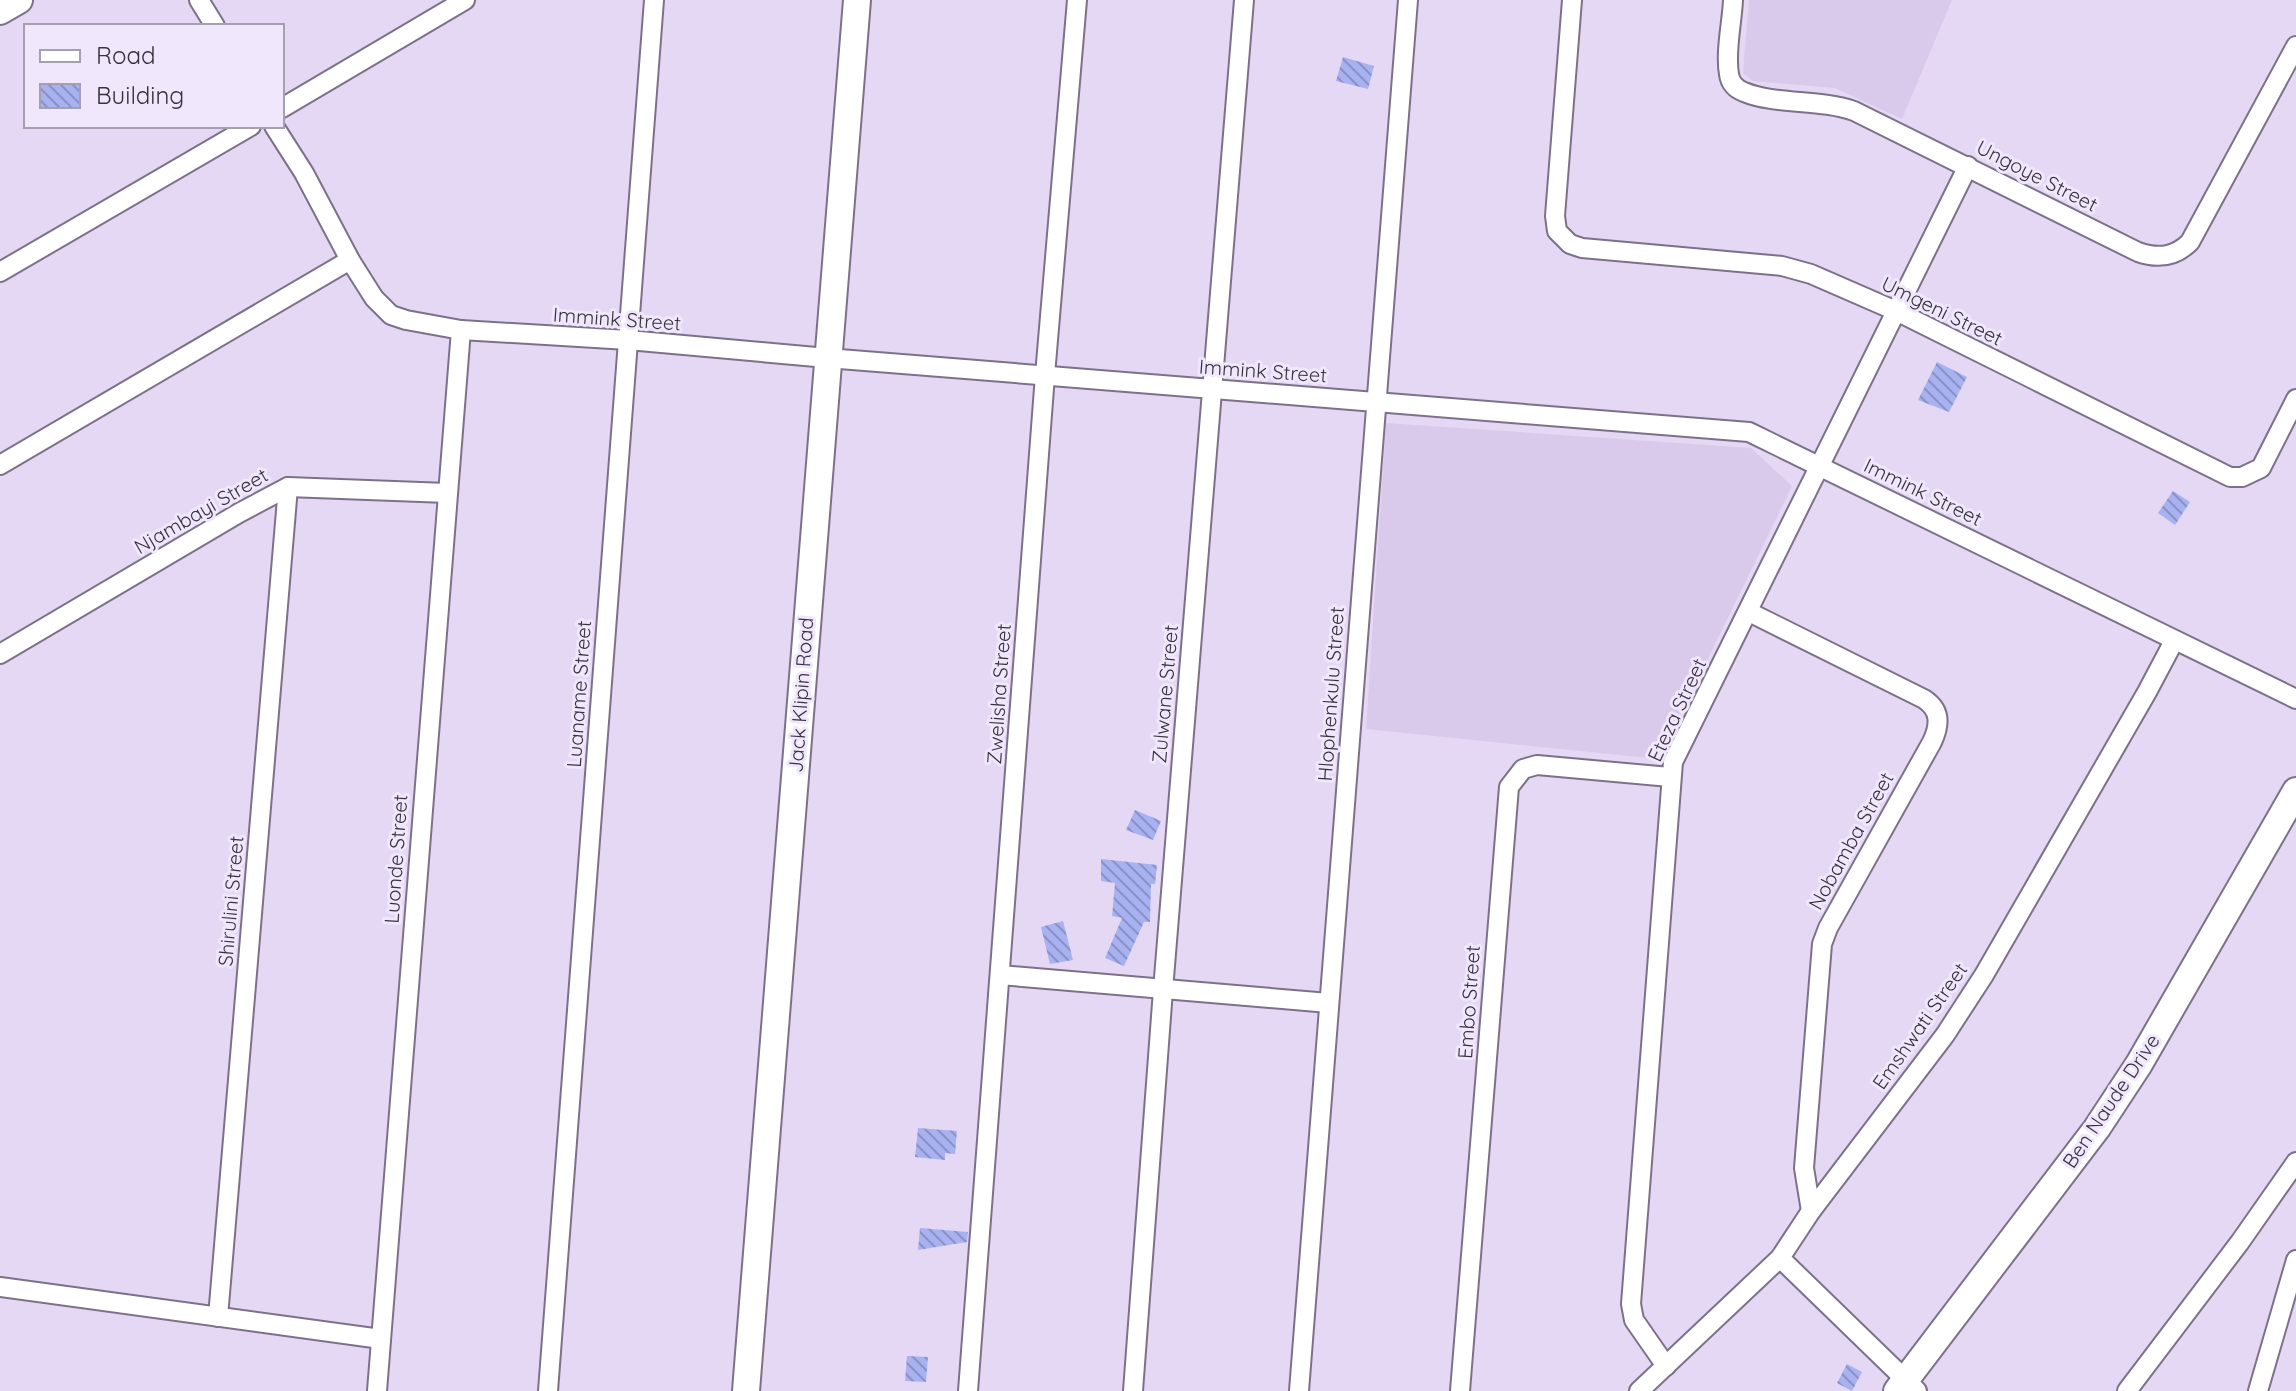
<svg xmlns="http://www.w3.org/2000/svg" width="2296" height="1391" viewBox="0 0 2296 1391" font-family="Quicksand,sans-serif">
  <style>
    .built { fill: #d9caeb }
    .building { fill: url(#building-back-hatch) }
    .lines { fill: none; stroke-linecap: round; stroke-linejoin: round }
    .street-casing { stroke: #7d718a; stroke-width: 22 }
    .secondary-casing { stroke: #7d718a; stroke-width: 30 }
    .street { stroke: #fff; stroke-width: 18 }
    .secondary { stroke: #fff; stroke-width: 26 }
    .labels { text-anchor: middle; stroke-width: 6; stroke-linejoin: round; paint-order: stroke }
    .street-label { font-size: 20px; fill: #37323d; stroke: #f0e7fd }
  </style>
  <defs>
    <pattern id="building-back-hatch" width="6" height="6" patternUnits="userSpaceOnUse" patternTransform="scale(2)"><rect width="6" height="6" fill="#a9b2f1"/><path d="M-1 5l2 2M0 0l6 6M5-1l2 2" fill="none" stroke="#8a91c4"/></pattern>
  </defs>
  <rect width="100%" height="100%" fill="#e4d8f4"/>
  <g class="built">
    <path d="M1749,0H1952L1902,119L1835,88L1753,81L1743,73Z"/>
    <path d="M1386,423L1751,448L1792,486L1659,759L1366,729Z"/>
  </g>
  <g class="building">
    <path d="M1343,57L1374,66L1368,89L1336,81Z"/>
    <path d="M1937,362L1967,377L1949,412L1918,400Z"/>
    <path d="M2173,491L2190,502L2175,525L2158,513Z"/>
    <path d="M1135,810L1161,821L1153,840L1126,830Z"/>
    <path d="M1101,859L1157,865L1155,884H1151L1150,922H1144L1124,966L1105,958L1122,918L1112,916L1115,883L1101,881Z"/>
    <path d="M1063,921L1073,960L1050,964L1041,927Z"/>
    <path d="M918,1128L957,1131L955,1154L945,1153V1160L915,1157Z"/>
    <path d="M920,1228L968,1232L967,1242L918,1250Z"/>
    <path d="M907,1356L928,1357L926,1382L905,1381Z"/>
    <path d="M1847,1364L1862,1372L1852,1391L1837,1383Z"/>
  </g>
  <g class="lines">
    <defs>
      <g id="street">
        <path d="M199,0L215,26"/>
        <path d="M1572,0L1555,216L1557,231L1570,244L1582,248L1782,266L1811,274L1896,311L2230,477H2242L2261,468L2296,399"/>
        <path d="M1733,0C1732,23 1725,52 1729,74C1730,83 1736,89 1744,92C1775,105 1820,99 1854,111L2138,252C2158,259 2175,257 2190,242L2296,46"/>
        <path d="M282,108L465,0"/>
        <path d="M274,126L304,173L350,260L374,298L391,315L406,320L461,330L628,340L827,358L1749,432L2296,699"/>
        <path d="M0,272L251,126"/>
        <path d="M0,465L350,260"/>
        <path d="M1749,612L1924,699C1941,710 1940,725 1932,742L1828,928L1822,944L1804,1168L1811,1211"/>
        <path d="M0,654L239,513L288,487L447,493"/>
        <path d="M1000,975L1329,1003"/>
        <path d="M1780,1258L1917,1391"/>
        <path d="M0,1287L381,1339"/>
        <path d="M218,1317L288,487"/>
        <path d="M1666,1366L1634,1320L1631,1304L1673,762L1968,166"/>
        <path d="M377,1391L461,330"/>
        <path d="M548,1391L654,0"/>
        <path d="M968,1391L1045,375L1077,0"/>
        <path d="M1133,1391L1163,990L1244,0"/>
        <path d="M1299,1391L1408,0"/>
        <path d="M1460,1391L1509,787L1523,769L1537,765L1670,777"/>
        <path d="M1639,1391L1780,1258L1811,1211L1945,1035L1984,975L2147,692L2174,641"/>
        <path d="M2127,1391L2240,1242L2296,1162"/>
        <path d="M2258,1391L2296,1260"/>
      </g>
      <g id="secondary">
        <path d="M0,11L19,0"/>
        <path d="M746,1391L857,0"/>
        <path d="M1897,1391L2097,1128L2139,1064L2296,791"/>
      </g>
    </defs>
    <use href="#street" class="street-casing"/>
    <use href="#secondary" class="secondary-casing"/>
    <use href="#street" class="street"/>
    <use href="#secondary" class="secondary"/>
  </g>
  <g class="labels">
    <g class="street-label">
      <text transform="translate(2037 176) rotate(27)" y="7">Ungoye Street</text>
      <text transform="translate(1942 311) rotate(26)" y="7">Umgeni Street</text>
      <text transform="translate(617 319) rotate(4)" y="7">Immink Street</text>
      <text transform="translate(1263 371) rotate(4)" y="7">Immink Street</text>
      <text transform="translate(1923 492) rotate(26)" y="7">Immink Street</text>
      <text transform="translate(201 511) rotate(-30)" y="7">Njambayi Street</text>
      <text transform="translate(579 694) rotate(-86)" y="7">Luaname Street</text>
      <text transform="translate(999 694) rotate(-86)" y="7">Zwelisha Street</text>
      <text transform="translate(1165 694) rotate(-85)" y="7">Zulwane Street</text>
      <text transform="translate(1331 694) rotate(-86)" y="7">Hlophenkulu Street</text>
      <text transform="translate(801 695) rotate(-86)" y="7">Jack Klipin Road</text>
      <text transform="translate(1677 710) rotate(-65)" y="7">Eteza Street</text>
      <text transform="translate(1851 841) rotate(-61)" y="7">Nobamba Street</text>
      <text transform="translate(396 859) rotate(-86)" y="7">Luonde Street</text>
      <text transform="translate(231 901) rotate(-85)" y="7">Shirulini Street</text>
      <text transform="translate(1469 1002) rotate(-86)" y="7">Embo Street</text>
      <text transform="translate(1920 1026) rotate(-55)" y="7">Emshwati Street</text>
      <text transform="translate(2111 1101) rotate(-56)" y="7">Ben Naude Drive</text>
    </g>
  </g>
  <rect x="24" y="24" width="260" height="104" fill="#f0e7fd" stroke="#a69fb0" stroke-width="2"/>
  <rect x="40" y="50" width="40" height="12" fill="#ffffff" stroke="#a69fb0" stroke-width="2"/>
  <text x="96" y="64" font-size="24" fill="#37323d">Road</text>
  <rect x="40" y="84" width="40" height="24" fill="url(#building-back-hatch)" stroke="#a69fb0" stroke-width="2"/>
  <text x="96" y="104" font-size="24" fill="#37323d">Building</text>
</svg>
